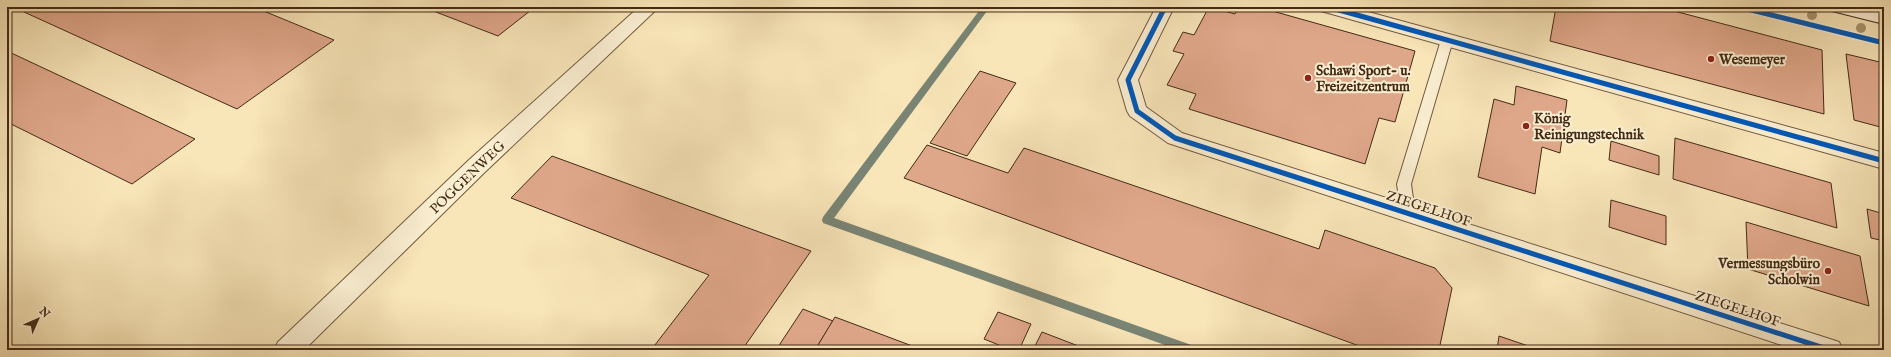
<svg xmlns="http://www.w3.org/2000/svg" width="1891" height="357" viewBox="0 0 1891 357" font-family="'IM FELL English',serif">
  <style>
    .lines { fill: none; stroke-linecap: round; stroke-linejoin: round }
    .stream { fill: #798474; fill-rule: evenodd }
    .building { fill: #dfa78a; stroke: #432b16 }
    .lane-casing { stroke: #705a3e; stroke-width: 2 }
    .street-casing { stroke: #705a3e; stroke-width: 2 }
    .secondary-casing { stroke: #432b16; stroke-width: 2 }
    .lane { fill: #faeed1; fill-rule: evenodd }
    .street { fill: #faeed1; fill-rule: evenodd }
    .secondary { fill: #faeed1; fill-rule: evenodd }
    .cycleway-casing { stroke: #faeed1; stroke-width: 8 }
    .cycleway { stroke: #0057b8; stroke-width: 5 }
    .tree { fill: #a7946f }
    .poi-dot { fill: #8f2418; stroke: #faeed1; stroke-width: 1.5 }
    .labels { text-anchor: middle; stroke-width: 4; stroke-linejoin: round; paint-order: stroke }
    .poi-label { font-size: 14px; font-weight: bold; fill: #432b16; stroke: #faeed1; text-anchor: start }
    .street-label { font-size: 14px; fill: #432b16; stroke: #faeed1 }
  </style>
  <rect width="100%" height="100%" fill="#f8e5b8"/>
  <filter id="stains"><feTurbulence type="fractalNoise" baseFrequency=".005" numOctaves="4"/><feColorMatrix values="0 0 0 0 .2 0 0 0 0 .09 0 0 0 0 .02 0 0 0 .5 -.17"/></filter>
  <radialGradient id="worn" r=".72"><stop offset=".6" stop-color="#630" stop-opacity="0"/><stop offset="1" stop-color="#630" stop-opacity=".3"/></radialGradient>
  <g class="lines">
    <path class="stream" d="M982,7H990L834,218L1197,347L1199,350H1179L823,223L822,220L823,217Z"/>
  </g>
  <g class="building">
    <path d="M33,7H254L334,40L237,109L24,12Z"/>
    <path d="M423,7H535L498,36Z"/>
    <path d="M1209,7L1235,14L1239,7H1258L1415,51L1395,122L1379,118L1365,164L1189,109L1196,94L1167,85L1184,54L1173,51L1183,32L1194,35Z"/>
    <path d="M1556,7H1659L1822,50L1824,114L1550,41Z"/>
    <path d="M7,51L195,139L132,184L7,122Z"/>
    <path d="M1846,54L1884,63V128L1854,120Z"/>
    <path d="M980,71L1016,83L967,156L930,143Z"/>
    <path d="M1516,86L1567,100L1560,153L1542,147L1535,194L1478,177L1494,99L1514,105Z"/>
    <path d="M1675,138L1831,183L1837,228L1673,179Z"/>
    <path d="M1611,141L1659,156V175L1609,160Z"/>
    <path d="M927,145L1008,173L1024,148L1319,249L1325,230L1435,268L1452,288L1439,350H1370L904,178Z"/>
    <path d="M552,156L811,251L742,350H651L709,275L511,198Z"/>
    <path d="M1611,200L1666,216V245L1609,227Z"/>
    <path d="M1867,209L1884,214V241L1871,238Z"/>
    <path d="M1746,222L1860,256L1869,306L1748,269Z"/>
    <path d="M803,309L833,321L815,350H776Z"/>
    <path d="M998,312L1031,324L1019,350H1011L984,339Z"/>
    <path d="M835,317L923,350H815Z"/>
    <path d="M1042,332L1081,347L1080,350H1047L1035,346Z"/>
    <path d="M1499,336L1540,350H1497Z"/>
  </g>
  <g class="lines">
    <defs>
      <path id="lane" d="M1447,36L1451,37L1453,40L1411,184L1415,213L1413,217L1408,218L1403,217L1401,213L1397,184L1441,40L1443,37Z"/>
      <g id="street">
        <path d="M639,7H659L486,171L304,350H274L278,342L470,159Z"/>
        <path d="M1156,7H1174L1138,80L1146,107L1182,133L1830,339L1839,342L1843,350H1797L1168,143L1130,116L1127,111L1118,80Z"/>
        <path d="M1319,7H1350L1884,153V169L1321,11Z"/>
      </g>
      <path id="secondary" d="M1830,7H1863L1884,12V24L1832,11Z"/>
    </defs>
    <use href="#lane" class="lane-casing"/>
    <use href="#street" class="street-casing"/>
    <use href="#secondary" class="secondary-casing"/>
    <use href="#lane" class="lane"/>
    <use href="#street" class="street"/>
    <use href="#secondary" class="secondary"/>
    <defs>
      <g id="cycleway">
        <path d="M1165,7L1128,80L1137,111L1175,138L1830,350"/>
        <path d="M1328,7L1884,161"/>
        <path d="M1739,7L1884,43"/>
      </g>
    </defs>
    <use href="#cycleway" class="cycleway-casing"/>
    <use href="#cycleway" class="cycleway"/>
  </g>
  <g class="tree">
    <circle cx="1812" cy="15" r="5"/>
    <circle cx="1861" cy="28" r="5"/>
  </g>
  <g class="poi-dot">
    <circle cx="1711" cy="59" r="4"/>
    <circle cx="1308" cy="78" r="4"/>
    <circle cx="1526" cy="126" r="4"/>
    <circle cx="1828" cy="271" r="4"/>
  </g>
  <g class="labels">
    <g class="poi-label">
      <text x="1719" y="64">Wesemeyer</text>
      <text x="1316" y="75">Schawi Sport- u.<tspan x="1316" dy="16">Freizeitzentrum</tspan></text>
      <text x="1534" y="123">König<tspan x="1534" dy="16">Reinigungstechnik</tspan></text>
      <text x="1820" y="268" text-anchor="end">Vermessungsbüro<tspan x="1820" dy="16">Scholwin</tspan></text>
    </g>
    <g class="street-label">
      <text transform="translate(467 177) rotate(-44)" y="5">POGGENWEG</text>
      <text transform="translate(1429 208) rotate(18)" y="5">ZIEGELHOF</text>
      <text transform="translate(1738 308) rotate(18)" y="5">ZIEGELHOF</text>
    </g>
  </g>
  <rect width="1891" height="357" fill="none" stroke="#f8e5b8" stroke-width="24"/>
  <rect x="8" y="8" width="1875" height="341" fill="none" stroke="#432b16" stroke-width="2"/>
  <rect x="12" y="12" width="1867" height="333" fill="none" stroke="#432b16"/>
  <g transform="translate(38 319) rotate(45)" stroke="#faeed1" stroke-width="3" paint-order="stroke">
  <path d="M0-3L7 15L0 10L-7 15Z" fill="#432b16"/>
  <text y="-6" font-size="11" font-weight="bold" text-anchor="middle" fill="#432b16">N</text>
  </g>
  <rect width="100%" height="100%" filter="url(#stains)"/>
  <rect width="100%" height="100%" fill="url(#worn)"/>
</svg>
